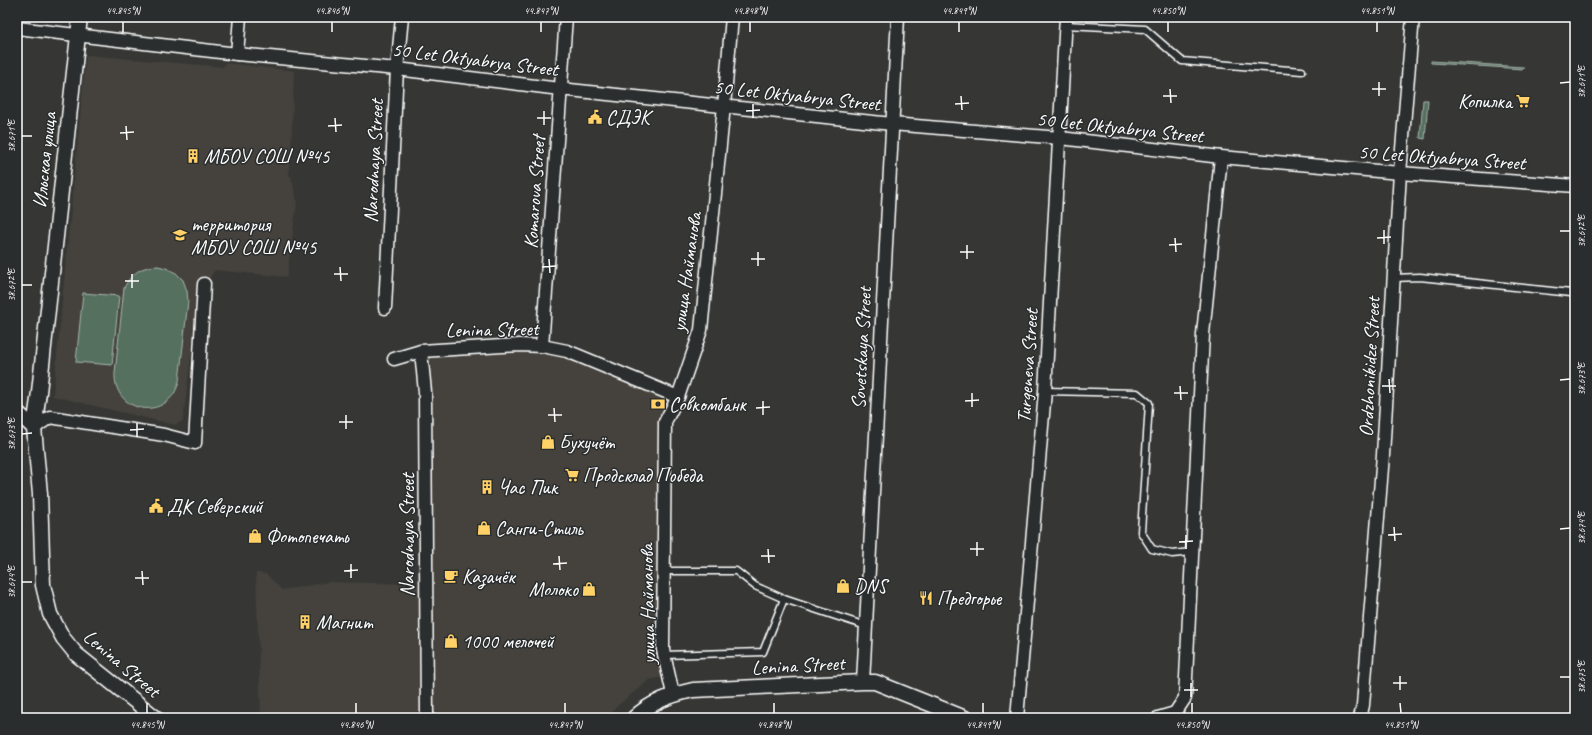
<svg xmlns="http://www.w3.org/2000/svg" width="1592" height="735" viewBox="0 0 1592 735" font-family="Caveat,sans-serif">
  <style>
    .built { fill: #44423c }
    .green { fill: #546f5f; stroke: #aab7af }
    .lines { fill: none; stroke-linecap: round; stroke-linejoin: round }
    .service-casing { stroke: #fff; stroke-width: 9 }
    .minor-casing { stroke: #fff; stroke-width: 15 }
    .tertiary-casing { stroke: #fff; stroke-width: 17 }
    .service { stroke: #2a2d2e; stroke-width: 6 }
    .minor { stroke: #2a2d2e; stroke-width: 12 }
    .tertiary { stroke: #2a2d2e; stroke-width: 14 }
    .ticks { fill: none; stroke: #fff; stroke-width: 1.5 }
    .labels { text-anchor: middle; stroke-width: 3; stroke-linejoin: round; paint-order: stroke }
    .street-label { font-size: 20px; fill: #fff; stroke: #2a2d2e }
    .poi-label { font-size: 20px; fill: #fff; stroke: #2a2d2e; text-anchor: start }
    .neatline { fill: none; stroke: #fff; stroke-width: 1.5 }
    .ticks-label { font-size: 10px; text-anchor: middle; fill: #fff }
  </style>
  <rect width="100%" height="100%" fill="#363734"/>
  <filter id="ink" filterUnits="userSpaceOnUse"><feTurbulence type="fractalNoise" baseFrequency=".025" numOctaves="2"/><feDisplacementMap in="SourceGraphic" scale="8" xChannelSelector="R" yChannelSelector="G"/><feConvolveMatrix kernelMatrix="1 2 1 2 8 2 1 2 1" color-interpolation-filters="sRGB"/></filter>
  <g filter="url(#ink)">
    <g class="built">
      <path d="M86,55L224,67L225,63L294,71L291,158H289V176H291L297,201L287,277L215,270L207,282L200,281L183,421L175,425L53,396Z"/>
      <path d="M542,346L678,397L665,422L668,676L649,680L617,706L608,718H261L256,573L266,574L282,590L329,582L413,584L426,587L421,351Z"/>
    </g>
    <g class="green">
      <path d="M1431,61L1523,67V69L1431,63Z"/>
      <path d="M1423,100H1428L1425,139L1420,138Z"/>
      <path d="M158,266L166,268L176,273L183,280L187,291L188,301L179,381C170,422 113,415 115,373L124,288C131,273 142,266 158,266Z"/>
      <path d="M83,293L119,296L112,365L76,362Z"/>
    </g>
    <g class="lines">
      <defs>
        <g id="service">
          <path d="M1066,25L1145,29L1182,61L1302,71"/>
          <path d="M1393,278L1420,277L1571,293"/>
          <path d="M1045,391L1137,393L1149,403L1141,532L1152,549L1172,554L1192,552"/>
          <path d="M664,571H736L755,586L784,599L866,626"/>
          <path d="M664,655L763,652L784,599"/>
        </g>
        <g id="minor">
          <path d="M17,28L237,54L397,69L560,89L892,124L1060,138L1221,157L1400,173L1575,186"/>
          <path d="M237,54L240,17"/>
          <path d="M385,308L397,69L402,17"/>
          <path d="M542,346L566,17"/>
          <path d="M421,351L425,392L427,718"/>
          <path d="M394,359L421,351L520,345L542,346L567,351L678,397"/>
          <path d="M34,428L50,417L164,435L195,443L204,284"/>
          <path d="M863,682L898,17"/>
          <path d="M673,694L663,650L665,422L678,397L701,330L724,106L732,17"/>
          <path d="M1017,718L1045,391L1066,17"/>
          <path d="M1158,718L1175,713L1185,698L1203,334L1221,157"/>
          <path d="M1360,718L1363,705L1383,455L1400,173L1413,17"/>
        </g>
        <g id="tertiary">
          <path d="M80,17L39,392L34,428L40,494L43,585L50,614L63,638L76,654L156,718"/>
          <path d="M17,412L34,428"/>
          <path d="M634,718C651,702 671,695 693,690L863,682H875L965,718"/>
        </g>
      </defs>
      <use href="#service" class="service-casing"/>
      <use href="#minor" class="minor-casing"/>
      <use href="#tertiary" class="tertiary-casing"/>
      <use href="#service" class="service"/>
      <use href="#minor" class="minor"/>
      <use href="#tertiary" class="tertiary"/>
    </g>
  </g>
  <path class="ticks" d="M123,22V32M332,22V32M541,22V32M750,22V32M959,22V32M1168,22V32M1377,22V32M1379,82V96M1560,83L1570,82M1170,89L1171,103M1372,89H1386M961,96L962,110M1163,96H1177M753,104V118M955,104L969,103M544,111V125M746,111L760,110M335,118L336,132M537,118H551M126,126L127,140M328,126L342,125M120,133L134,132M22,136H32M1384,230V244M1560,231H1570M1175,238L1176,252M1377,238L1391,237M967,245V259M1169,245L1182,244M758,252V266M960,252H974M549,259L550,273M751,259H765M340,267L341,281M542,267L556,266M132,274V288M334,274H348M125,281H139M22,285H32M1389,379L1390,393M1560,380L1570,379M1180,386L1181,400M1382,386H1396M972,393V407M1174,393H1188M763,401V415M965,401L979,400M554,408L555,422M756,408L770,407M346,415V429M548,415H562M339,422H353M137,423V437M130,430L144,429M22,434L32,433M1394,527L1395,541M1560,529L1570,528M1186,535V549M1388,535L1402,534M977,542V556M1179,542L1193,541M768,549L769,563M970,549H984M559,556L560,570M761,556H775M351,564V578M553,564L567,563M142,571L143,585M344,571L358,570M135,578H149M22,582H32M1400,676V690M1560,677H1570M1191,683V697M1393,683H1407M1184,690H1198M147,703V713M356,703V713M565,703V713M774,703V713M983,703V713M1192,703V713M1400,703L1401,713"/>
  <defs>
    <symbol id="supermarket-bare" viewBox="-9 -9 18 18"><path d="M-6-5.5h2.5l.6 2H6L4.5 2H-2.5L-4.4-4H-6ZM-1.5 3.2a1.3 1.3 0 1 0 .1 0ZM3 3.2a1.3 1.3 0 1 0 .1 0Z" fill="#ffd166" stroke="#2a2d2e" stroke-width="2.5" paint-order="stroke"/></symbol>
    <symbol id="civic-bare" viewBox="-9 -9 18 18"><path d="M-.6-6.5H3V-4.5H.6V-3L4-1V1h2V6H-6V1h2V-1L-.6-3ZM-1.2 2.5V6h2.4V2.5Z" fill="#ffd166" stroke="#2a2d2e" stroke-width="2.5" paint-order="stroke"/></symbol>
    <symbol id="building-bare" viewBox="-9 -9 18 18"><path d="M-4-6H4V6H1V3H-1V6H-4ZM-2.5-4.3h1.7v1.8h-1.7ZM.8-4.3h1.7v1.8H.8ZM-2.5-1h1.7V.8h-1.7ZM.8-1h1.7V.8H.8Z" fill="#ffd166" stroke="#2a2d2e" stroke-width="2.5" paint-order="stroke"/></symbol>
    <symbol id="school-bare" viewBox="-9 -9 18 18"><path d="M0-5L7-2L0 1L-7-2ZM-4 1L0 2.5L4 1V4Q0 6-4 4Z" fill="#ffd166" stroke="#2a2d2e" stroke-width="2.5" paint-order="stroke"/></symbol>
    <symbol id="bank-bare" viewBox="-9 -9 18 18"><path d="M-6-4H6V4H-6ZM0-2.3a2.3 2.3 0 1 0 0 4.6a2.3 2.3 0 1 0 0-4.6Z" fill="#ffd166" stroke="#2a2d2e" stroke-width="2.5" paint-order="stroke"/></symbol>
    <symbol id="shop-bare" viewBox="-9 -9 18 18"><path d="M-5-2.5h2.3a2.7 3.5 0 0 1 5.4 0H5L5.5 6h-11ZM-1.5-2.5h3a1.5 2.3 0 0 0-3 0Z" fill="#ffd166" stroke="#2a2d2e" stroke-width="2.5" paint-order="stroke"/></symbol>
    <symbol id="cafe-bare" viewBox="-9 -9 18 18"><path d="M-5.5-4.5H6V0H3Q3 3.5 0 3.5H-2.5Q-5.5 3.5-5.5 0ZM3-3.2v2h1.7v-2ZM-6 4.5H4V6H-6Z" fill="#ffd166" stroke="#2a2d2e" stroke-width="2.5" paint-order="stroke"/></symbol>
    <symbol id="restaurant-bare" viewBox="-9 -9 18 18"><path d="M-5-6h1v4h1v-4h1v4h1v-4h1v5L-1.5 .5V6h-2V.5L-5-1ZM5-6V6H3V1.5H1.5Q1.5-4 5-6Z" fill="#ffd166" stroke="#2a2d2e" stroke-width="2.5" paint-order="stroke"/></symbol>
  </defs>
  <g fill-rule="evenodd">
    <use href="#supermarket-bare" x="1513" y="91" width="20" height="20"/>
    <use href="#civic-bare" x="585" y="107" width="20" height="20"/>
    <use href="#building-bare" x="183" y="146" width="20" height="20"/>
    <use href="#school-bare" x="170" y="225" width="20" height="20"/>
    <use href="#bank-bare" x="648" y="394" width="20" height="20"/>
    <use href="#shop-bare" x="538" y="432" width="20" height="20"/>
    <use href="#supermarket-bare" x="562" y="465" width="20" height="20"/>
    <use href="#building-bare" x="477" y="477" width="20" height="20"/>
    <use href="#civic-bare" x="146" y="496" width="20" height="20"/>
    <use href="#shop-bare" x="474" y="518" width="20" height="20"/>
    <use href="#shop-bare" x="245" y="526" width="20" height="20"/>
    <use href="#cafe-bare" x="441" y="566" width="20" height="20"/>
    <use href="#shop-bare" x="833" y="576" width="20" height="20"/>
    <use href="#shop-bare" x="579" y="579" width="20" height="20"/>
    <use href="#restaurant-bare" x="916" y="588" width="20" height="20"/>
    <use href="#building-bare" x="295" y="612" width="20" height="20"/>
    <use href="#shop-bare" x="441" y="631" width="20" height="20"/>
  </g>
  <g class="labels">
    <g class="street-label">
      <text transform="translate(475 59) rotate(7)" y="7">50 Let Oktyabrya Street</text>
      <text transform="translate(797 95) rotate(6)" y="7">50 Let Oktyabrya Street</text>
      <text transform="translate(1120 127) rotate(6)" y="7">50 Let Oktyabrya Street</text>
      <text transform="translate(1442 157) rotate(4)" y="7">50 Let Oktyabrya Street</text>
      <text transform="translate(44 160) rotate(-84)" y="7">Ильская улица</text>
      <text transform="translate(373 161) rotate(-87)" y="7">Narodnaya Street</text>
      <text transform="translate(534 192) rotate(-86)" y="7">Komarova Street</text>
      <text transform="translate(686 272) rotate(-82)" y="7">улица Найманова</text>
      <text transform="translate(492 329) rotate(-1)" y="7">Lenina Street</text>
      <text transform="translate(861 348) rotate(-87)" y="7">Sovetskaya Street</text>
      <text transform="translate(1027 366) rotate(-86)" y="7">Turgeneva Street</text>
      <text transform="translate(1369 367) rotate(-87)" y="7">Ordzhonikidze Street</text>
      <text transform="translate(407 535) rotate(-90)" y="7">Narodnaya Street</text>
      <text transform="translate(647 604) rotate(-91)" y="7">улица Найманова</text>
      <text transform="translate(122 663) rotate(40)" y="7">Lenina Street</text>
      <text transform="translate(798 665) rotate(-3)" y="7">Lenina Street</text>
    </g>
    <g class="poi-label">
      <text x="1512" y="108" text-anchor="end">Копилка</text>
      <text x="606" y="124">СДЭК</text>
      <text x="204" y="163">МБОУ СОШ №45</text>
      <text x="191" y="231">территория<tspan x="191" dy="23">МБОУ СОШ №45</tspan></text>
      <text x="669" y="411">Совкомбанк</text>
      <text x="559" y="449">Бухучёт</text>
      <text x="583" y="482">Продсклад Победа</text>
      <text x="498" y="494">Час Пик</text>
      <text x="167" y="513">ДК Северский</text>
      <text x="495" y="535">Санги-Стиль</text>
      <text x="266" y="543">Фотопечать</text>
      <text x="462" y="583">Казачёк</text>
      <text x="854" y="593">DNS</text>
      <text x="578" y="596" text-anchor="end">Молоко</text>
      <text x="937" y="605">Предгорье</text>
      <text x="316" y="629">Магнит</text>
      <text x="462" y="648">1000 мелочей</text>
    </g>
  </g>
  <rect width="1592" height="735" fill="none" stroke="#2a2d2e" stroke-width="44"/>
  <rect x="22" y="22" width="1548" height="691" class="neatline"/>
  <g class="ticks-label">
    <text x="123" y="14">44.845°N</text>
    <text x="332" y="14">44.846°N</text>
    <text x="541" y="14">44.847°N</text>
    <text x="750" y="14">44.848°N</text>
    <text x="959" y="14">44.849°N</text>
    <text x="1168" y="14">44.850°N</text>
    <text x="1377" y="14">44.851°N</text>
    <text transform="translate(1581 82) rotate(-90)" y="4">38.671°E</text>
    <text transform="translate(11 136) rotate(-90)" y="4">38.671°E</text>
    <text transform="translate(1581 231) rotate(-90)" y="4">38.672°E</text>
    <text transform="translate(11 285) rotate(-90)" y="4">38.672°E</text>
    <text transform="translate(1581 379) rotate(-90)" y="4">38.673°E</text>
    <text transform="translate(11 434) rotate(-90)" y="4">38.673°E</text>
    <text transform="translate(1581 528) rotate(-90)" y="4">38.674°E</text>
    <text transform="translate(11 582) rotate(-90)" y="4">38.674°E</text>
    <text transform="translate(1581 677) rotate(-90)" y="4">38.675°E</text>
    <text x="147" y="728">44.845°N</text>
    <text x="356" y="728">44.846°N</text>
    <text x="565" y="728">44.847°N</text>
    <text x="774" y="728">44.848°N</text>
    <text x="983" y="728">44.849°N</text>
    <text x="1192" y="728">44.850°N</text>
    <text x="1401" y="728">44.851°N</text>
  </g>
</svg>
